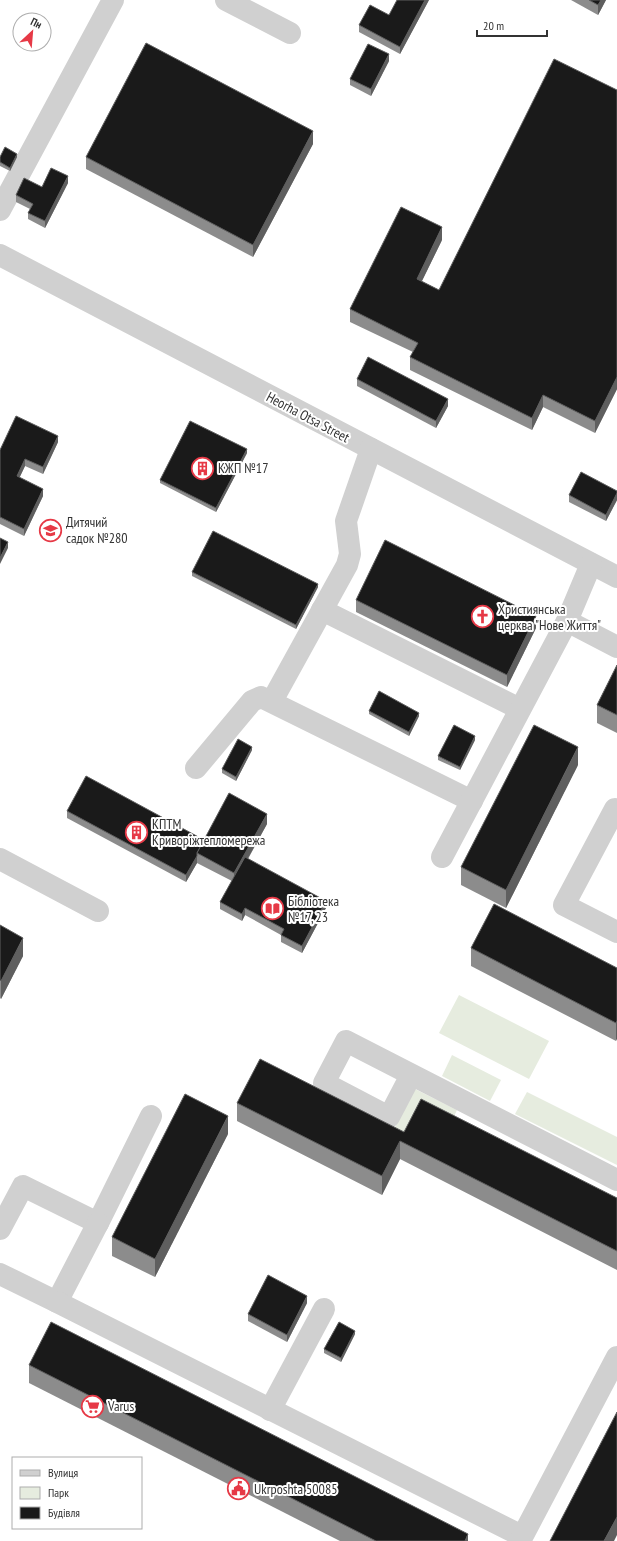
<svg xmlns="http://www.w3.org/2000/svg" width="617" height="1541" viewBox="0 0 617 1541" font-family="'PT Sans Narrow',sans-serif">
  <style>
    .green { fill: #e6ecdf }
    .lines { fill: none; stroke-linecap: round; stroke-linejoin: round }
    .minor { stroke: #d0d0d0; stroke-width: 22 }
    .wall { fill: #8c8c8c }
    .shaded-wall { fill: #5f5f5f }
    .building { fill: #1a1a1a; stroke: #5f5f5f }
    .labels { text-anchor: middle; stroke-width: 4; stroke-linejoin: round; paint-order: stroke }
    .street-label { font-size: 14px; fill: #333; stroke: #fff }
    .poi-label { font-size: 14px; fill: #333; stroke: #fff; text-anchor: start }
  </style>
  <rect width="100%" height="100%" fill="#fff"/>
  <g class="green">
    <path d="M459,995L549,1041L529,1079L439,1033Z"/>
    <path d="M452,1055L501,1080L490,1101L442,1076Z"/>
    <path d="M415,1089L457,1110L450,1125L405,1140L392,1133Z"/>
    <path d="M527,1092L617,1137V1165L515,1114Z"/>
  </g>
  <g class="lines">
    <g class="minor">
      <path d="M226,0L290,33"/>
      <path d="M0,210L113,0"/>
      <path d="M0,255L617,577"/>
      <path d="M322,610L520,709"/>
      <path d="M567,621L617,647"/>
      <path d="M272,701L347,565L350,554L346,521L371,449"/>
      <path d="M196,768L252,701L261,697L472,801"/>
      <path d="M615,809L564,905L617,932"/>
      <path d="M442,857L567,621L591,564"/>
      <path d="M0,859L98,911"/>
      <path d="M411,1075L389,1117L324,1083L346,1041L617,1180"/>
      <path d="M0,1229L23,1186L98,1223L151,1116"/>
      <path d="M0,1274L57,1302L98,1223"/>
      <path d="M57,1302L522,1536"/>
      <path d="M270,1410L324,1309"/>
      <path d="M520,1541L617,1357"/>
    </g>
  </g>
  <g class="wall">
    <path d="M429,0L400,54L359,32V25L389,15Z"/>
    <path d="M571,0H606L598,15Z"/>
    <path d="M389,61L371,96L350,85V79Z"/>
    <path d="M617,90V389L595,433L543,407L532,430L410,370V357L413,352L350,322V309L442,240L422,281L439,290Z"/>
    <path d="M313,144L253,257L86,169V157Z"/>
    <path d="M0,157H17L10,171L0,166Z"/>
    <path d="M68,183L45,228L28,219V213L30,209L16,202V195L42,187Z"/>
    <path d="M357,379L448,406L436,428L357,386Z"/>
    <path d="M58,442L43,474L25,466L19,478L43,496L24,536L0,524V450Z"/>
    <path d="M247,453L216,512L160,483V480Z"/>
    <path d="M617,491V500L606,521L569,502V495Z"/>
    <path d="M192,572L318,587L296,629L192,576Z"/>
    <path d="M356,600L536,628L507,687L356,612Z"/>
    <path d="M617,665V733L597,723V705Z"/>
    <path d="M369,711L419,716L409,736L369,714Z"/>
    <path d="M475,740L460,770L438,760V756Z"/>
    <path d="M252,750L236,781L222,773V769Z"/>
    <path d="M578,765L506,908L461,885V867Z"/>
    <path d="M67,811L204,840L267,824L248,859L326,908L302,953L281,942V935L245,915L242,921L220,909V902L232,881L197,863L186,882L67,818Z"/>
    <path d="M0,925L23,956L1,999L0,998Z"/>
    <path d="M471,948L617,968L616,1041L471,966Z"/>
    <path d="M237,1103L404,1132L617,1198V1270L400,1159L382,1195L237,1121Z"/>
    <path d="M228,1134L155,1277L112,1256V1237Z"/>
    <path d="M307,1303L287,1342L248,1321V1314Z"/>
    <path d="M355,1334L341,1362L324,1353V1349Z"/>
    <path d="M29,1365L468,1541H340L29,1383Z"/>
  </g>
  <g class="shaded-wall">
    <path d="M425,0H429L400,54V47Z"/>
    <path d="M601,0H606L598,15V5Z"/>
    <path d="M389,54V61L371,96V89Z"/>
    <path d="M313,131V144L253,257V245Z"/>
    <path d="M17,154V157L10,171V168Z"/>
    <path d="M68,176V183L45,228V221Z"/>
    <path d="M442,227V240L417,291V279Z"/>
    <path d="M617,377V389L595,433V421Z"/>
    <path d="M543,395V407L532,430V418Z"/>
    <path d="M448,399V406L436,428V421Z"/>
    <path d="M58,436V442L43,474V467Z"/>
    <path d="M247,449V453L216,512V508Z"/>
    <path d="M25,459V466L17,483V476Z"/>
    <path d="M43,489V496L24,536V529Z"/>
    <path d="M617,493V500L606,521V515Z"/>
    <path d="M8,542V548L0,564V558Z"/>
    <path d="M318,584V587L296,629V625Z"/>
    <path d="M536,616V628L507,687V675Z"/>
    <path d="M419,713V716L409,736V732Z"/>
    <path d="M475,736V740L460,770V767Z"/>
    <path d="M252,747V750L236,781V777Z"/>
    <path d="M578,747V765L506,908V890Z"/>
    <path d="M267,814V824L234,883V873Z"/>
    <path d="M197,856V863L186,882V875Z"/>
    <path d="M326,901V908L302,953V946Z"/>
    <path d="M245,908V915L242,921V914Z"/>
    <path d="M23,938V956L1,999V981Z"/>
    <path d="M617,1021V1039L616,1041V1023Z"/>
    <path d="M228,1116V1134L155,1277V1259Z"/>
    <path d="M400,1141V1159L382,1195V1176Z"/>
    <path d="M307,1296V1303L287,1342V1335Z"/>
    <path d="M355,1331V1334L341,1362V1358Z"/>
    <path d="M617,1517V1535L614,1541H604Z"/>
    <path d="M468,1534V1541H465Z"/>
  </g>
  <g class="building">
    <path d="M397,0H425L400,47L359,25L370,5L389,15Z"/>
    <path d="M589,0H601L598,5Z"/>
    <path d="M146,43L313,131L253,245L86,157Z"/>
    <path d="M368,44L389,54L371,89L350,79Z"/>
    <path d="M554,59L617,90V377L595,421L543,395L532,418L410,357L418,343L350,309L401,207L442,227L417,279L439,290Z"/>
    <path d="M5,147L17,154L10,168L0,162V157Z"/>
    <path d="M51,168L68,176L45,221L28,213L33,204L16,195L24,178L42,187Z"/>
    <path d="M368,357L448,399L436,421L357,379Z"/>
    <path d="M16,416L58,436L43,467L25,459L17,476L43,489L24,529L0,517V450Z"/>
    <path d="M190,421L247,449L216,508L160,480Z"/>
    <path d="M581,472L617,491V493L606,515L569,495Z"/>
    <path d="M213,531L318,584L296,625L192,572Z"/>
    <path d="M0,538L8,542L0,558Z"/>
    <path d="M385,540L536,616L507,675L356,600Z"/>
    <path d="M617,665V715L597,705Z"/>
    <path d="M379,691L419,713L409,732L369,711Z"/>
    <path d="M454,725L475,736L460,767L438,756Z"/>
    <path d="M534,725L578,747L506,890L461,867Z"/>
    <path d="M238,739L252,747L236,777L222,769Z"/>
    <path d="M86,776L204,840L197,853V856L186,875L67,811Z"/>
    <path d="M229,793L267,814L234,873L197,853Z"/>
    <path d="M245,857L326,901L302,946L281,935L284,929L245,908L242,914L220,902Z"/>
    <path d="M494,904L617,968V1021L616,1023L471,948Z"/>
    <path d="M0,925L23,938L1,981L0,980Z"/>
    <path d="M260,1059L404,1132L421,1099L617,1198V1251L400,1141L382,1176L237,1103Z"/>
    <path d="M185,1094L228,1116L155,1259L112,1237Z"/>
    <path d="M268,1275L307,1296L287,1335L248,1314Z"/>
    <path d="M51,1322L468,1534L465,1541H376L29,1365Z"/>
    <path d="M339,1322L355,1331L341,1358L324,1349Z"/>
    <path d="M617,1412V1517L604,1541H550Z"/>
  </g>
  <defs>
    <symbol id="building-ring" viewBox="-11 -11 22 22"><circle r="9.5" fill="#fff" stroke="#e63946" stroke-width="1.5"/><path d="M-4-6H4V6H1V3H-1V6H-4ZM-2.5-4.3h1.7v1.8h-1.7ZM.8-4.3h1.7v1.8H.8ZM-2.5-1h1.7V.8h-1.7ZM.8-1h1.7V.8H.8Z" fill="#e63946"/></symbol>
    <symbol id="school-ring" viewBox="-11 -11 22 22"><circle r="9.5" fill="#fff" stroke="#e63946" stroke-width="1.5"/><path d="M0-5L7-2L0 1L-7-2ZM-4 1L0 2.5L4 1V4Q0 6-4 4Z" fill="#e63946"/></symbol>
    <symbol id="church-ring" viewBox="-11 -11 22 22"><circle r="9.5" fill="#fff" stroke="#e63946" stroke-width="1.5"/><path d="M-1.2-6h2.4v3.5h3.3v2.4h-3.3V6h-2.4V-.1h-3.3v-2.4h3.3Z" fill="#e63946"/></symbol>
    <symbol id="library-ring" viewBox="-11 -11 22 22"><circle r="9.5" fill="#fff" stroke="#e63946" stroke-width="1.5"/><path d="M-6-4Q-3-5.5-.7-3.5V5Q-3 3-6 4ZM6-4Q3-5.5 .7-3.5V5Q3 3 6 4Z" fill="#e63946"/></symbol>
    <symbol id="supermarket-ring" viewBox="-11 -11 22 22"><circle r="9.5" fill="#fff" stroke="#e63946" stroke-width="1.5"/><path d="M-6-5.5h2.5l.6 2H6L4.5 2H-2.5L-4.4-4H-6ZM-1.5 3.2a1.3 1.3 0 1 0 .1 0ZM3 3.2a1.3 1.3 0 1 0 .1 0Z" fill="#e63946"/></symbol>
    <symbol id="civic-ring" viewBox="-11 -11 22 22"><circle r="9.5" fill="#fff" stroke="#e63946" stroke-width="1.5"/><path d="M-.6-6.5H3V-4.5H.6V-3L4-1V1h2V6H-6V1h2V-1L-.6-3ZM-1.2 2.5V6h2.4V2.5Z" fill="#e63946"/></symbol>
  </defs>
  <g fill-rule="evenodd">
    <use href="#building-ring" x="190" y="456" width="25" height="25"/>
    <use href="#school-ring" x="38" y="518" width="25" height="25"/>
    <use href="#church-ring" x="470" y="604" width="25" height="25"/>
    <use href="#building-ring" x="124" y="820" width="25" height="25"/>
    <use href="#library-ring" x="260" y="896" width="25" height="25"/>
    <use href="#supermarket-ring" x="80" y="1394" width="25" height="25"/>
    <use href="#civic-ring" x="226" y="1476" width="25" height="25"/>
  </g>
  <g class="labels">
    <g class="street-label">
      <text transform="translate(308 417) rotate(28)" y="5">Heorha Otsa Street</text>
    </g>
    <g class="poi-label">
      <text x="218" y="473">КЖП №17</text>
      <text x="66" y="527">Дитячий<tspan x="66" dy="16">садок №280</tspan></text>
      <text x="498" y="614">Християнська<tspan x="498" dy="16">церква "Нове Життя"</tspan></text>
      <text x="152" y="829">КПТМ<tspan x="152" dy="16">Криворіжтепломережа</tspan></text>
      <text x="288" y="906">Бібліотека<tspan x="288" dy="16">№17, 23</tspan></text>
      <text x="108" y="1411">Varus</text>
      <text x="254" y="1494">Ukrposhta 50085</text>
    </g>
  </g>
  <rect x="12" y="1457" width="130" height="72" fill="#ffffff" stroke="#adadad"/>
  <rect x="20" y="1470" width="20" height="6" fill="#d0d0d0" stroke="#adadad"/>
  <text x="48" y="1477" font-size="12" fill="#333333">Вулиця</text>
  <rect x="20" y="1487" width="20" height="12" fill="#e6ecdf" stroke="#adadad"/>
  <text x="48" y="1497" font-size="12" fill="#333333">Парк</text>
  <rect x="20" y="1507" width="20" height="12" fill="#1a1a1a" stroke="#adadad"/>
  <text x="48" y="1517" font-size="12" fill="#333333">Будівля</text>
  <g transform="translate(32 32) rotate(26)"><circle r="19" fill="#ffffff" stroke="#adadad"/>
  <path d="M0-3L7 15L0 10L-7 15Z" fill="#e63946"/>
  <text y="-6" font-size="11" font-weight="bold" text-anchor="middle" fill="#333333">Пн</text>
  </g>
  <path d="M477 30v6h70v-6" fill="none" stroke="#333333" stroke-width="2"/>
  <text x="483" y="30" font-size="12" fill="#333333" stroke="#ffffff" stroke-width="3" paint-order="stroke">20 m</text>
</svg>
